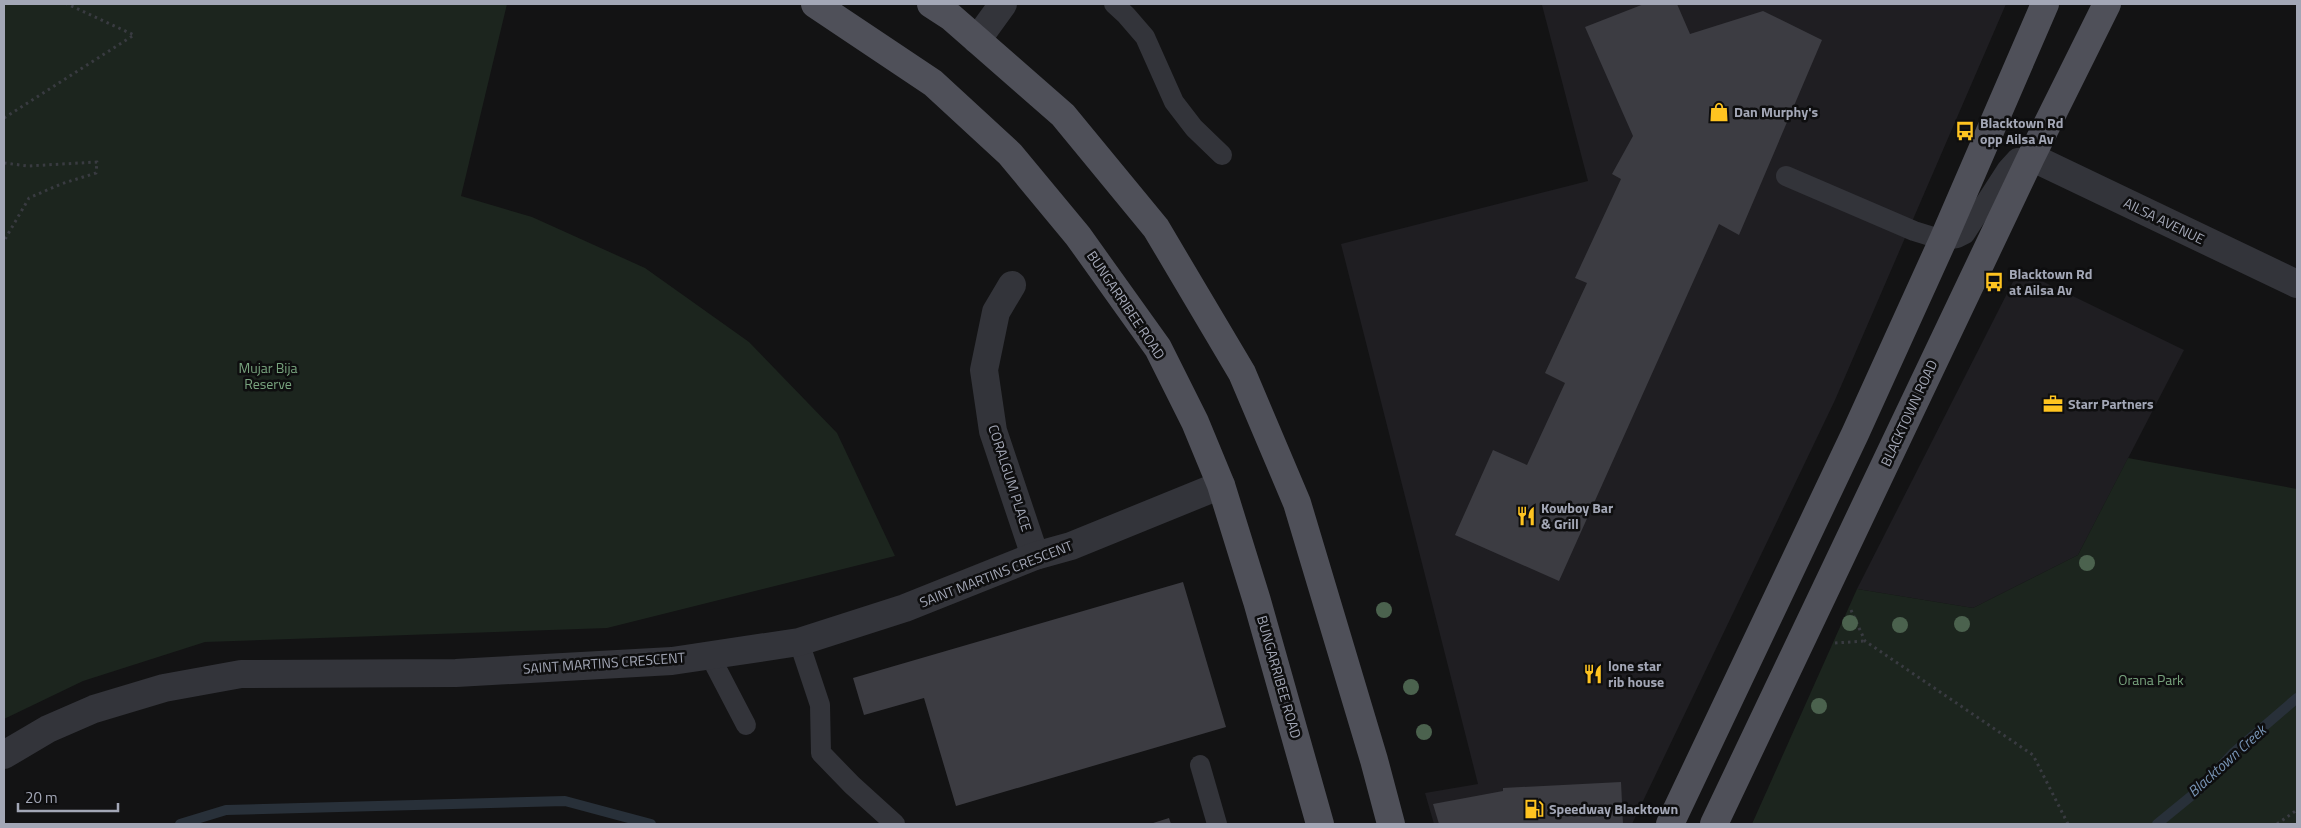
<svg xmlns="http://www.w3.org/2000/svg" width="2301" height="828" viewBox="0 0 2301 828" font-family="'Titillium Web',sans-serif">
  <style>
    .built { fill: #1f1e22 }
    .green { fill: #1c251e }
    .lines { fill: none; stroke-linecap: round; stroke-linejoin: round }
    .stream { stroke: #283039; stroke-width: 10 }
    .building { fill: #3c3c42 }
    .path { stroke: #393b41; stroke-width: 3; stroke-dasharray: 2.5 4; stroke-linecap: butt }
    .lane { stroke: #33343a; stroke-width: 20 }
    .street { stroke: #33343a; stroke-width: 28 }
    .primary { stroke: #4f5059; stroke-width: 28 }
    .tree { fill: #4b624e }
    .labels { text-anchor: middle; stroke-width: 5; stroke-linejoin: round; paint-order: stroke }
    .poi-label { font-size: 14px; font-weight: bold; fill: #a3a7b6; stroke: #0e0e0f; text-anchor: start }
    .street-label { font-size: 14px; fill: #a3a7b6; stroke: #0e0e0f }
    .park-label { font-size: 14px; fill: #78a37e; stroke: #0e0e0f }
    .water-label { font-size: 15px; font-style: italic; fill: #7793b4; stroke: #0e0e0f }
  </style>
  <rect width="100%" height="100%" fill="#131314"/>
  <g class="built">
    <path d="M1545,4H2006L1835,400L1632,824H1434L1425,793L1478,784L1341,244L1588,181L1542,5Z"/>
    <path d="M2019,270L2184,350L2078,555L1973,608L1857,589Z"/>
  </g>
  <g class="green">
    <path d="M4,4H507L461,196L532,217L645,268L749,342L837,433L895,556L607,628L205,642L83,681L4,719Z"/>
    <path d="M2128,458L2297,489V824H1752L1857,589L1973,608L2078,555Z"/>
  </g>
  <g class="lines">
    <g class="stream">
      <path d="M180,824L226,810L565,801L651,824"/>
      <path d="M2157,824L2201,788L2233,753L2297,698"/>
    </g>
  </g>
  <g class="building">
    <path d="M1644,4H1677L1690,34L1763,11L1822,40L1739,235L1719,224L1559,581L1455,535L1493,450L1527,465L1565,383L1545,373L1587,283L1575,278L1621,179L1612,174L1633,136L1585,27Z"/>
    <path d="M1183,582L1226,727L956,806L924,698L864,715L853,678Z"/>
    <path d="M1621,782L1623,824H1439L1433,804L1503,791V788Z"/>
    <path d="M1169,818L1171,824H1150Z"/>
  </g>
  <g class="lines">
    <g class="path">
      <path d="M4,118L134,35L67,4"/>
      <path d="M4,163L28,166L97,162L96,173L61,184L29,198L4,241"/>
      <path d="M1851,610L1865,641L2033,755L2068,824"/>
      <path d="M1835,643L1865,641"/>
      <path d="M2277,824L2297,810"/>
    </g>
    <g class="lane">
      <path d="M1114,4L1126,15L1145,37L1174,102L1194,128L1222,155"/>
      <path d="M1786,176L1914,231L1943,240L1957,238L1965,234L2007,169L2017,158L2031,157"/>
      <path d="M799,642L820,705L821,753L852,785L895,824"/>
      <path d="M709,654L746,725"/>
      <path d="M1200,765L1217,824"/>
    </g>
    <g class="street">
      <path d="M977,40L1003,4"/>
      <path d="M2031,157L2297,284"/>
      <path d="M1012,285L996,312L984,370L993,431L1035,556"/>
      <path d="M4,755L48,729L94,709L164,688L241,674L456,673L672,661L799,642L905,608L1035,556L1071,546L1221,485"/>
    </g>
    <g class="primary">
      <path d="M815,4L933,83L1010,154L1078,236L1158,348L1195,422L1221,485L1257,601L1320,824"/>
      <path d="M931,4L951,17L1063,115L1156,228L1242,373L1297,503L1374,760L1391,824"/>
      <path d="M1670,824L1855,434L1943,240L2045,4"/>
      <path d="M1714,824L2031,157L2107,4"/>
    </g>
  </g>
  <g class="tree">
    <circle cx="2087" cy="563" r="8"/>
    <circle cx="1384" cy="610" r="8"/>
    <circle cx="1850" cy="623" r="8"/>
    <circle cx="1962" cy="624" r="8"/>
    <circle cx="1900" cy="625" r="8"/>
    <circle cx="1411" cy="687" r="8"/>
    <circle cx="1819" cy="706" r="8"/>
    <circle cx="1424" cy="732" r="8"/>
  </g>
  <defs>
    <symbol id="shop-bare" viewBox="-9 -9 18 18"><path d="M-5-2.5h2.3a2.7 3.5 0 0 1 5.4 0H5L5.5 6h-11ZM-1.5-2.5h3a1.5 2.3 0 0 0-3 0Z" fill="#ffc420" stroke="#0e0e0f" stroke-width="2.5" paint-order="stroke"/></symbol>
    <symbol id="bus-bare" viewBox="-9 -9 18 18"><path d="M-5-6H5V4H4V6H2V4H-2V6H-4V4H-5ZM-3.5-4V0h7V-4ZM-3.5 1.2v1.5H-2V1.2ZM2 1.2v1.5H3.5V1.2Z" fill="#ffc420" stroke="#0e0e0f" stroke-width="2.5" paint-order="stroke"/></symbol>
    <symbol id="office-bare" viewBox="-9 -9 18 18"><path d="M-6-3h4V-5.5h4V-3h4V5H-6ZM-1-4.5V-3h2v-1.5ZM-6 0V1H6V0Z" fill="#ffc420" stroke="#0e0e0f" stroke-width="2.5" paint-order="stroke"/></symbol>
    <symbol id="restaurant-bare" viewBox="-9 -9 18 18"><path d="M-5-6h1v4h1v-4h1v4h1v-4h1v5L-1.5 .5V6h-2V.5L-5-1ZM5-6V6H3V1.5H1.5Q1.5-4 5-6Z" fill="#ffc420" stroke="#0e0e0f" stroke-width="2.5" paint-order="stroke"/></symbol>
    <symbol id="fuel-bare" viewBox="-9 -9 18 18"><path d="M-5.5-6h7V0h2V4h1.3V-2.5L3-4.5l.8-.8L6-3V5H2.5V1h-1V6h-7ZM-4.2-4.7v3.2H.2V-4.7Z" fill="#ffc420" stroke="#0e0e0f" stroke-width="2.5" paint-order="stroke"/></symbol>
  </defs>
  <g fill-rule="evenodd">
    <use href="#shop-bare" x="1705" y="98" width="28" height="28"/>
    <use href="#bus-bare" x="1951" y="117" width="28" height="28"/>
    <use href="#bus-bare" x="1980" y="268" width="28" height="28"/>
    <use href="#office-bare" x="2039" y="390" width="28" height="28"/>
    <use href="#restaurant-bare" x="1512" y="502" width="28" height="28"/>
    <use href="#restaurant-bare" x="1579" y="660" width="28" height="28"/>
    <use href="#fuel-bare" x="1520" y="795" width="28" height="28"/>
  </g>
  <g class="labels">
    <g class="poi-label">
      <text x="1734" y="117">Dan Murphy's</text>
      <text x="1980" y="128">Blacktown Rd<tspan x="1980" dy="16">opp Ailsa Av</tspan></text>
      <text x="2009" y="279">Blacktown Rd<tspan x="2009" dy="16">at Ailsa Av</tspan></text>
      <text x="2068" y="409">Starr Partners</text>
      <text x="1541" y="513">Kowboy Bar<tspan x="1541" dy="16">&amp; Grill</tspan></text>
      <text x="1608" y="671">lone star<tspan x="1608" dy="16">rib house</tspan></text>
      <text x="1549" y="814">Speedway Blacktown</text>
    </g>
    <g class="street-label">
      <text transform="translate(2164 221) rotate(26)" y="5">AILSA AVENUE</text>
      <text transform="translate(1126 305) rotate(56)" y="5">BUNGARRIBEE ROAD</text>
      <text transform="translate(1909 413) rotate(-65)" y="5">BLACKTOWN ROAD</text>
      <text transform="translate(1010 478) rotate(72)" y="5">CORALGUM PLACE</text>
      <text transform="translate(996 574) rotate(-21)" y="5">SAINT MARTINS CRESCENT</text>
      <text transform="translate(604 663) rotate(-4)" y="5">SAINT MARTINS CRESCENT</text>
      <text transform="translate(1279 677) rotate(74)" y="5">BUNGARRIBEE ROAD</text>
    </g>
    <g class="park-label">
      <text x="268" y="373">Mujar Bija<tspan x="268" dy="16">Reserve</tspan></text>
      <text x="2151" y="685">Orana Park</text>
    </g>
    <g class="water-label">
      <text transform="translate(2227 761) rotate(-42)" y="5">Blacktown Creek</text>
    </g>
  </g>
  <rect width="2301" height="828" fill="none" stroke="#a3a7b6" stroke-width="10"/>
  <path d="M18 803v8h100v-8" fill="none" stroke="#a3a7b6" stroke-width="2.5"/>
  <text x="25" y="803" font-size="15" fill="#a3a7b6" stroke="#0e0e0f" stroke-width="4" paint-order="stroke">20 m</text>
</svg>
